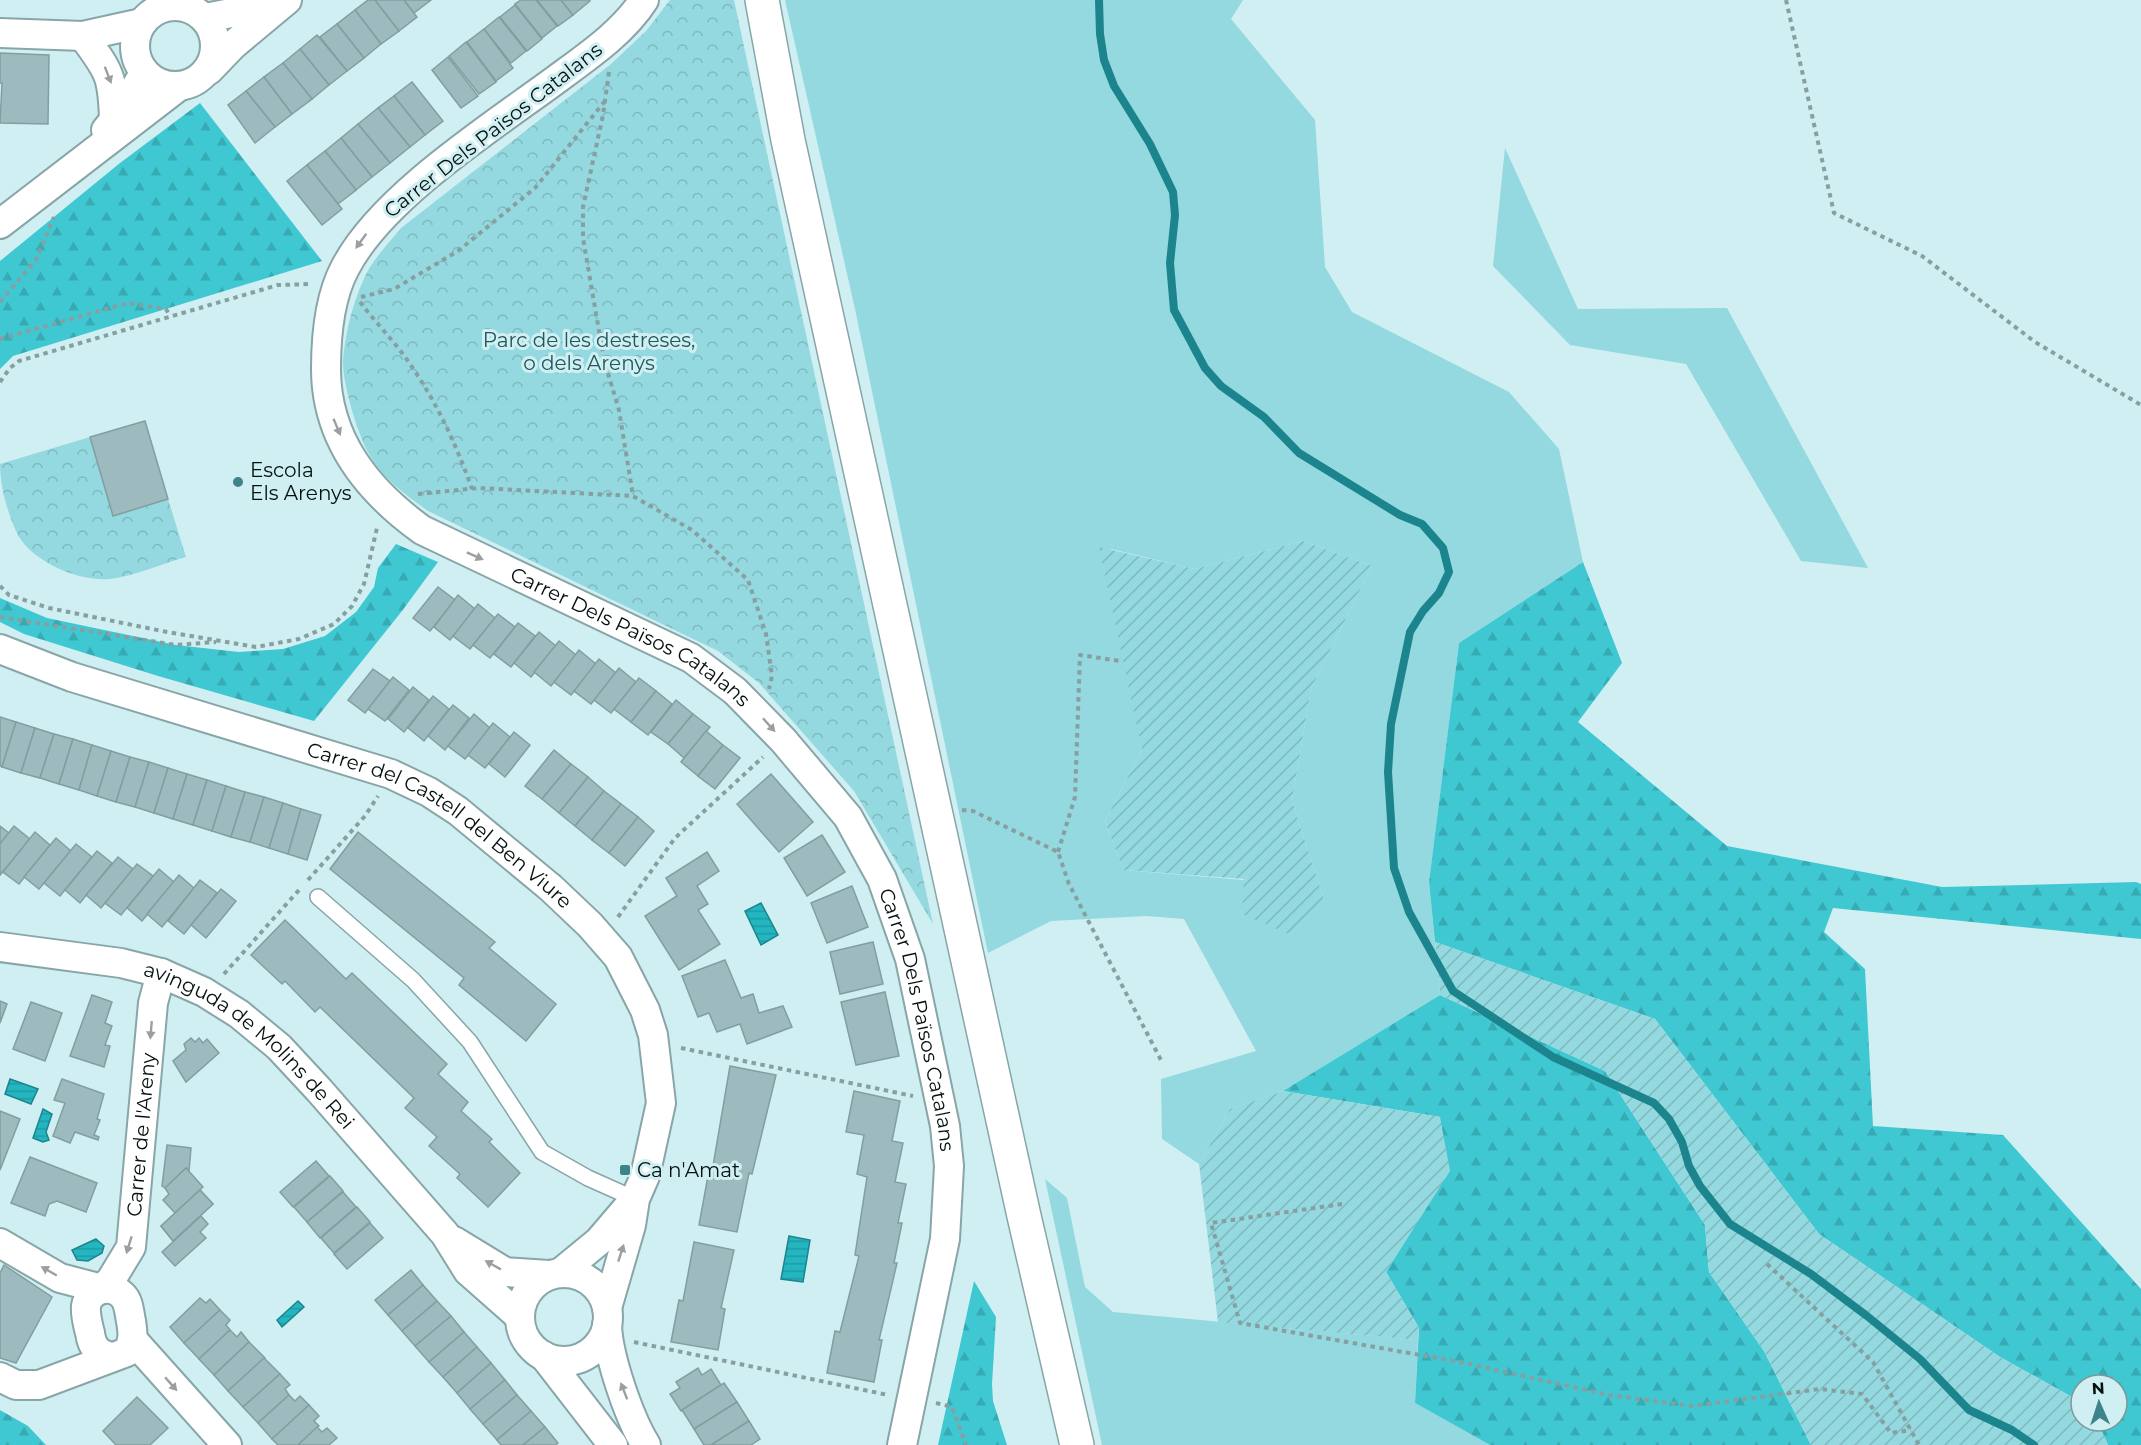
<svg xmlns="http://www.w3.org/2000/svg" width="2141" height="1445" viewBox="0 0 2141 1445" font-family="Montserrat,sans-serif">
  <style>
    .grass { fill: #93d9df; fill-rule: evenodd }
    .forest { fill: url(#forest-firs) }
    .park { fill: url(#park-crowns) }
    .garden { fill: url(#garden-furrows) }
    .water { fill: url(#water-rules); stroke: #1b848c; stroke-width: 1.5 }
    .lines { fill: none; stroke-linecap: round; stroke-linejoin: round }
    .stream { stroke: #1b848c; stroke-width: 8 }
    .building { fill: #9dbbbe; stroke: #819ea0; stroke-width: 1.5 }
    .lane-casing { stroke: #88a5a8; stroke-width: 18 }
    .street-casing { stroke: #88a5a8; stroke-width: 32 }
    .secondary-casing { stroke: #88a5a8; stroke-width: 36 }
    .path { stroke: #879fa1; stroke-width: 4; stroke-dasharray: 4.5 4.5; stroke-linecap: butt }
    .lane { stroke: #fff; stroke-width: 15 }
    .street { stroke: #fff; stroke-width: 28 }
    .secondary { stroke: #fff; stroke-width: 33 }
    .oneway { fill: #9b9fa0 }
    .poi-dot { fill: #3c848a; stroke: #d0eff2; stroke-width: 2 }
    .labels { text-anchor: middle; stroke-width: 6; stroke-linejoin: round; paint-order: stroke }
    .street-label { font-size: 20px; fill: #061011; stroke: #d0eff2 }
    .park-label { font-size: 20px; fill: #20585c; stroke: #d0eff2 }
    .poi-label { font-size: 20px; fill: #061011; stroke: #d0eff2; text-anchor: start }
  </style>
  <defs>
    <pattern id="forest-firs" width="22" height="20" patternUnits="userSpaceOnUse" patternTransform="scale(1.5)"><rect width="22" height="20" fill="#40c8d2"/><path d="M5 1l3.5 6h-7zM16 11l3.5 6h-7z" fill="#37abb3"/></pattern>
    <pattern id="park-crowns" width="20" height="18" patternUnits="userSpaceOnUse" patternTransform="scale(1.5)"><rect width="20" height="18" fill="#93d9df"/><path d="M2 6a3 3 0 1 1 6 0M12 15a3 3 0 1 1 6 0" fill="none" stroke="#7db9be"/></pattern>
    <pattern id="garden-furrows" width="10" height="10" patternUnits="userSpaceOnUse" patternTransform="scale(1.5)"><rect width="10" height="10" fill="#93d9df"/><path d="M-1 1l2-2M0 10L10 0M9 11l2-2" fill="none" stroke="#7db9be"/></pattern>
    <pattern id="water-rules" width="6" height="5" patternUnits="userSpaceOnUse" patternTransform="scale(1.5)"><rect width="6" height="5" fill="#24b6c0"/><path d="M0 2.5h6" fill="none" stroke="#1f9ba4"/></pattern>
  </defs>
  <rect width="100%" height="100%" fill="#d0eff2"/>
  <g class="grass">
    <path d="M785,0H1243L1231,19L1315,120L1325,267L1352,312L1509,392L1559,449L1583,562L1459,643L1429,882L1440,995L1283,1091L1230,1109L1199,1164L1162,1139L1161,1079L1256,1051L1184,919L1146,916L1051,921L988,953L855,309ZM1303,541L1372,566L1311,689L1292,801L1325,903L1244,880L1123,870L1105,821L1142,750L1111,549L1195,569Z"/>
    <path d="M1505,148L1578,309L1727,308L1868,568L1801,561L1686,364L1570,345L1493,266Z"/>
    <path d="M1045,1179L1067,1198L1085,1287L1113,1312L1418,1340L1415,1403L1490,1445H1102Z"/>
  </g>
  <g class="forest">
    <path d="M200,103L322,261L13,356L0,369V261L120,163Z"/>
    <path d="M396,544L438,562L402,611L314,721L158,676L24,634L0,622V598L47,618L176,645L239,652L283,649L325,636L356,612L374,587L378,568Z"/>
    <path d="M1583,562L1622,663L1578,722L1727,846L1942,887L2136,882L2141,884V939L1833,908L1824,932L1865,969L1873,1126L2003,1135L2141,1289V1445H2108L2097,1421H2117V1385H2081V1402L2000,1357L1819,1234L1655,1019L1435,942L1429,882L1459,643Z"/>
    <path d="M1440,995L1605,1071L1705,1225L1709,1272L1764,1351L1811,1445H1490L1415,1403L1419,1328L1386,1272L1433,1195L1440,1117L1283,1091Z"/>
    <path d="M974,1281L996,1317L992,1384L993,1401L1007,1445H938Z"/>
    <path d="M0,1410L28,1426L46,1445H0Z"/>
  </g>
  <g class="park">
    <path d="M670,0H734L933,924L854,791L759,683L718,651L428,511C406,495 382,478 369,454C358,435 342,383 343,361C345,335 352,305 363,281C371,261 387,245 401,228L611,64L646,31Z"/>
    <path d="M90,437L113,515L168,499L186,557C161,564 135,576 110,579C79,582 29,561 16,531C7,511 0,486 0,464Z"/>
  </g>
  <g class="garden">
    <path d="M1303,541L1372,566L1311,689L1292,801L1325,903L1291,935L1242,914L1244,879L1123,870L1105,821L1142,750L1099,547L1195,569Z"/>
    <path d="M1435,942L1655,1019L1819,1234L2000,1357L2081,1402V1421H2097L2108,1445H1811L1764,1351L1709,1272L1705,1225L1605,1071L1440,995Z"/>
    <path d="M1283,1091L1440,1117L1450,1171L1386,1272L1419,1328L1418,1340L1218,1322L1199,1164L1230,1109Z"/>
  </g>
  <g class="water">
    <path d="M761,903L778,935L761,945L745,911Z"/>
    <path d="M10,1079L38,1089L31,1104L5,1094Z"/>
    <path d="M43,1109L52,1114L46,1132L49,1140L43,1142L33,1138Z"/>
    <path d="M789,1236L810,1240L803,1282L781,1279Z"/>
    <path d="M96,1239L104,1246L102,1253L88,1261L77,1260L72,1250Z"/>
    <path d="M298,1301L304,1307L282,1327L277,1320Z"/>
  </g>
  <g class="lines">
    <path class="stream" d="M1099,0L1100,34L1104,60L1114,86L1150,144L1173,192L1175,215L1170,263L1174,310L1205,368L1221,386L1264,417L1299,453L1400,515L1422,524L1443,548L1449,572L1439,593L1423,611L1410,632L1391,724L1388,772L1394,868L1409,912L1453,991L1553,1057L1654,1103L1669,1119L1682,1142L1689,1166L1700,1186L1730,1224L1811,1274L1867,1316L1920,1359L1969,1410L2012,1430L2034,1445"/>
  </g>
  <g class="building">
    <path d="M368,0H375L399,31L381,44L355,10Z"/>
    <path d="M375,0H404L417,17L399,31Z"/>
    <path d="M404,0H431L414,13Z"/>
    <path d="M521,0H536L557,26L542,38L515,4Z"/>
    <path d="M537,0H561L573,15L558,26Z"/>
    <path d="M561,0H589L590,1L573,15Z"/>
    <path d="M515,5L542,39L527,51L500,17Z"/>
    <path d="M355,10L381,44L364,58L337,24Z"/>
    <path d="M499,17L526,51L511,63L484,29Z"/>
    <path d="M337,24L364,58L347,71L320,37Z"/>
    <path d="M484,29L513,68L496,81L467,42Z"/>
    <path d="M317,35L347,71L329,85L300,49Z"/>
    <path d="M466,42L496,82L479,94L449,56Z"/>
    <path d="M300,49L329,85L312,99L283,63Z"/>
    <path d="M0,53L49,55L48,124L0,123L2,83H0Z"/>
    <path d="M448,57L478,96L461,108L432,70Z"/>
    <path d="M283,63L312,99L292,114L264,77Z"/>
    <path d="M264,77L292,114L275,127L246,91Z"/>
    <path d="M412,82L443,121L425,135L394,96Z"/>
    <path d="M246,91L275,127L255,143L228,105Z"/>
    <path d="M394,96L425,135L410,147L378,108Z"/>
    <path d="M378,108L410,147L390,163L358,124Z"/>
    <path d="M358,124L390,163L372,177L341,138Z"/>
    <path d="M341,138L372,177L356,190L325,151Z"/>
    <path d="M325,151L356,190L338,204L307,165Z"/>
    <path d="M307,165L342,209L322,225L287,181Z"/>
    <path d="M145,421L168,499L113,516L90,437Z"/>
    <path d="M438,587L455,600L430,631L413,618Z"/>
    <path d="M458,595L475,609L450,640L434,627Z"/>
    <path d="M478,604L495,618L470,649L453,636Z"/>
    <path d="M498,614L515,627L490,658L473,645Z"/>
    <path d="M518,623L535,636L511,667L494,654Z"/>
    <path d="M539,632L556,646L531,677L514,663Z"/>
    <path d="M559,641L576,655L551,686L534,672Z"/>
    <path d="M579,650L596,664L571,695L554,682Z"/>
    <path d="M599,659L616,673L591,704L574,691Z"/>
    <path d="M619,668L636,682L611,713L594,700Z"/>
    <path d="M373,669L390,681L365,713L348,700Z"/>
    <path d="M393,677L409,690L385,721L368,709Z"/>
    <path d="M639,678L656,691L631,722L614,709Z"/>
    <path d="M413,687L429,700L404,732L388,719Z"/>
    <path d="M656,691L672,704L648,735L631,722Z"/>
    <path d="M433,696L449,709L424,741L408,728Z"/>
    <path d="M676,700L693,714L668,744L651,732Z"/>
    <path d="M453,705L469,718L445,750L428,736Z"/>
    <path d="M474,714L490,728L465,759L448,746Z"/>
    <path d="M693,714L710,727L684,758L668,744Z"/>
    <path d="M0,717L16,722L2,767L0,766Z"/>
    <path d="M16,722L35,728L21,773L2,767Z"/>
    <path d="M493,723L510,737L485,768L468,755Z"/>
    <path d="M35,728L54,734L40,778L21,773Z"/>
    <path d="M706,731L723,745L698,776L681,762Z"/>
    <path d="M514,732L530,745L505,777L489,764Z"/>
    <path d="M54,734L73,739L59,784L40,778Z"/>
    <path d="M73,739L92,745L79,790L59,784Z"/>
    <path d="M92,745L111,751L97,796L79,790Z"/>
    <path d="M723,745L740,758L715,789L698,776Z"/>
    <path d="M554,750L571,764L542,799L525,786Z"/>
    <path d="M111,751L130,757L116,802L97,796Z"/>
    <path d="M130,757L149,762L135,807L116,802Z"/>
    <path d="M149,762L168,768L154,813L135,807Z"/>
    <path d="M571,764L588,777L559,813L542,799Z"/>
    <path d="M168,768L187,774L173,819L154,813Z"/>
    <path d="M187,774L207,780L193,825L173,819Z"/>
    <path d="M771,774L813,822L779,852L737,804Z"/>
    <path d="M588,777L604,791L575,826L559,813Z"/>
    <path d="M207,780L226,786L212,831L193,825Z"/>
    <path d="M226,786L245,792L231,837L212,831Z"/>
    <path d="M604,791L621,804L592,840L575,826Z"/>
    <path d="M245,792L264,797L250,842L231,837Z"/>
    <path d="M264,797L283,803L269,848L250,842Z"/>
    <path d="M283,803L301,809L288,854L269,848Z"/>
    <path d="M621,804L638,817L609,853L592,840Z"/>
    <path d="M301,809L321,815L307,860L288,854Z"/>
    <path d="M638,817L654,831L625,866L609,853Z"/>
    <path d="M0,826L9,833L0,844Z"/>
    <path d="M14,826L30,839L0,875V844Z"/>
    <path d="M35,832L50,845L19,884L3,872Z"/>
    <path d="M358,832L495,942L489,948L556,1004L526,1041L459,985L464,978L330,869Z"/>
    <path d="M822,835L845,872L807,896L784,858Z"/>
    <path d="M56,838L71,851L39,889L24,877Z"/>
    <path d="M76,844L92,857L60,896L44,883Z"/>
    <path d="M97,851L112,863L80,903L65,890Z"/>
    <path d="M707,852L719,871L697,886L708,904L698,910L720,944L679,970L645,916L677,896L666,878Z"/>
    <path d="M118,857L133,869L101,908L86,895Z"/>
    <path d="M137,864L153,876L121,915L105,903Z"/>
    <path d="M159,869L174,882L142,921L127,908Z"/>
    <path d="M179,875L194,888L162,927L147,914Z"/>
    <path d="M200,880L217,893L184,934L168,921Z"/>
    <path d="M852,886L868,927L827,943L811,903Z"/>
    <path d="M221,889L236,901L206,938L191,925Z"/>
    <path d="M285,920L346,979L352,973L447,1064L438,1074L468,1102L461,1111L492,1139L489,1142L520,1173L488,1207L457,1178L460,1174L429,1146L437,1137L405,1108L414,1098L320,1007L315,1012L285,981L282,984L251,955Z"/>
    <path d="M873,942L883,984L840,994L830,952Z"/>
    <path d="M725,960L741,998L753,994L759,1013L783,1006L792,1027L747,1044L740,1024L717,1032L709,1013L698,1017L682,976Z"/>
    <path d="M885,992L899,1056L856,1065L841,1002Z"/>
    <path d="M92,995L112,1002L105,1023L112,1026L105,1045L110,1046L104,1067L70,1056Z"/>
    <path d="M0,1001L7,1004L0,1023Z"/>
    <path d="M31,1002L62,1013L45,1061L13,1049Z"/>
    <path d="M191,1038L195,1042L199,1038L203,1043L207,1039L219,1053L186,1082L173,1061L186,1050L184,1044Z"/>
    <path d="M730,1066L776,1075L752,1174L749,1173L737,1232L699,1225L710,1165L713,1166Z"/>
    <path d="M62,1079L104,1094L97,1119L100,1120L94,1135L99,1137L98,1140L75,1132L70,1143L53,1136L65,1103L54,1100Z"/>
    <path d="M854,1091L900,1101L892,1141L903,1143L895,1182L906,1184L898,1223H902L894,1263H897L879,1340H882L874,1382L827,1373L835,1331L840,1332L859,1256L855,1255L867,1177L857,1174L864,1135L846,1132Z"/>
    <path d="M0,1111L20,1119L0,1170Z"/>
    <path d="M167,1145L191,1148L189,1171L186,1168L165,1188L162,1186Z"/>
    <path d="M30,1157L97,1183L86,1212L57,1201L49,1204L45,1216L11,1203Z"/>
    <path d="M316,1161L329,1176L293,1207L280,1192Z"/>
    <path d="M186,1168L203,1187L175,1213L163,1200L169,1194L165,1188Z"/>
    <path d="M330,1176L343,1191L307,1222L294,1207Z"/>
    <path d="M200,1190L213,1204L173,1241L161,1226Z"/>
    <path d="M200,1190L213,1204L173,1241L161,1226Z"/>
    <path d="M343,1192L356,1207L320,1238L307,1222Z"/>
    <path d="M357,1207L370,1222L334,1253L321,1238Z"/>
    <path d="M201,1216L208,1224L200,1232L206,1238L175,1266L162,1252Z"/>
    <path d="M370,1223L383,1238L347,1269L334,1254Z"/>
    <path d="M694,1242L734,1250L721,1308L725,1309L718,1350L671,1342L679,1300L683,1301Z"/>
    <path d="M4,1265L52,1297L16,1363L0,1358V1273Z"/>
    <path d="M411,1270L423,1285L388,1315L375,1300Z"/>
    <path d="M423,1285L437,1301L402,1331L388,1315Z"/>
    <path d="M200,1298L206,1303L210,1299L220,1310L184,1343L170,1327Z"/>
    <path d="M437,1301L451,1316L415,1346L402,1331Z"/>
    <path d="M220,1310L230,1320L226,1325L230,1330L199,1359L184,1343Z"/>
    <path d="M451,1316L464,1332L429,1362L415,1346Z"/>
    <path d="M230,1330L237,1337L241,1332L249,1342L214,1375L199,1359Z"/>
    <path d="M464,1332L477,1347L443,1377L429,1362Z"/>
    <path d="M249,1342L265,1358L228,1391L214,1375Z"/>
    <path d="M477,1347L491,1363L457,1393L443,1377Z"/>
    <path d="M264,1358L280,1374L243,1407L228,1391Z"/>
    <path d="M491,1363L505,1380L470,1409L457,1393Z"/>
    <path d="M698,1368L702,1375L711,1369L721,1385L681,1411L670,1394L680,1388L676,1382Z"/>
    <path d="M280,1374L290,1385L285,1389L289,1395L258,1423L243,1407Z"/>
    <path d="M505,1380L517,1395L483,1424L470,1409Z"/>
    <path d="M724,1383L737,1402L694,1429L682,1410Z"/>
    <path d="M289,1395L295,1401L300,1396L309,1405L272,1439L258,1423Z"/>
    <path d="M517,1395L531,1411L497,1440L483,1424Z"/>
    <path d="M137,1397L168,1428L150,1445H116L103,1431Z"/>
    <path d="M737,1402L749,1421L711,1445H704L694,1429Z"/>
    <path d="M309,1405L319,1416L314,1421L319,1426L298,1445H278L272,1439Z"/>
    <path d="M531,1411L545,1427L523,1445H501L497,1440Z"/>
    <path d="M749,1421L760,1439L751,1445H711Z"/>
    <path d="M317,1427L322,1432L327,1428L337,1438L329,1445H298Z"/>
    <path d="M545,1427L558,1443L555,1445H523Z"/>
  </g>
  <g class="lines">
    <defs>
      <path id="lane" d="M318,897L413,980L470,1042L542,1152L588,1178L635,1199"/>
      <g id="street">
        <path id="s1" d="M644,0C624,31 591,54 561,76C495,125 382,196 345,268C329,298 326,336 326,369C326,440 368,491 422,530L691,658L735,691L783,740L848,817L882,879L910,959L945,1126L949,1166L945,1239L902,1445"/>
        <circle cx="175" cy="46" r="40"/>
        <path d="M205,18L278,4"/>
        <path d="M0,33L83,36L142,23"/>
        <path d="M83,36C110,72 113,77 114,121"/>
        <path d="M209,70L233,45L287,0"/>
        <path d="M106,130L124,108L144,73"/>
        <path d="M0,224L178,87"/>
        <path id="s2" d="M0,649L72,677L391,774L429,792L458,811L551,888L590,925L618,957L645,1010L653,1035L661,1103L645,1176L635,1199L631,1225L607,1308"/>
        <path id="s3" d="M0,947L121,963L161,973L204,992L239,1014L279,1047L319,1090L445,1234L468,1271L520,1317"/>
        <path d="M454,1241L505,1272L549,1275"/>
        <path d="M0,1243L60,1278L102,1289"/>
        <path d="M560,1273L599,1241L634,1200"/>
        <circle cx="564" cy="1317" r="44"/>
        <path id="s4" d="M102,1289L111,1280L131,1247L153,1003L161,973"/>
        <path d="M607,1325C608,1356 629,1418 646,1445"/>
        <path d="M133,1340L227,1445"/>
        <path d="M544,1356L613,1445"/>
        <path d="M0,1377L16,1385H39L127,1352C134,1341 133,1333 131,1321C129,1312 129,1301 122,1295C111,1283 89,1289 86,1306C85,1315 88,1325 90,1333C92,1348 99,1355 113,1357"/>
      </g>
      <path id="secondary" d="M762,0L788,140L1024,1216L1077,1445"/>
    </defs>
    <use href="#lane" class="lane-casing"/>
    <use href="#street" class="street-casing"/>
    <use href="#secondary" class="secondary-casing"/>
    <g class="path">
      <path d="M1786,0L1834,213L1922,256L2035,342L2141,405"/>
      <path d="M609,72L603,115L583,207V238L604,360L619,410L633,496L692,530L748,580L766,634L772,676L769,689"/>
      <path d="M361,297L394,289L458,251L535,188L605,101"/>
      <path d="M0,302L36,260L54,217"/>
      <path d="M360,302C376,323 395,342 410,364C437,403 456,444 472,489"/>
      <path d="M0,339L128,303L166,309L170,316"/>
      <path d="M0,382L10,368L19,361L278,285L312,284"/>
      <path d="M418,494L478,488L633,496"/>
      <path d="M0,586L9,595L49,608L167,632L256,647L299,639L334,624L352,606L364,584L377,528"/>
      <path d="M0,617L176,645L216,642"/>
      <path d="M962,810L973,811L1058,852L1069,884L1162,1062"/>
      <path d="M1058,852L1075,797L1080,655L1120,661"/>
      <path d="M308,880L365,816L378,796"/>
      <path d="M618,917L675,838L763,757"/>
      <path d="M224,974L299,890"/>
      <path d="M681,1048L913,1096"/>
      <path d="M1342,1204L1211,1223L1240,1323L1465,1363L1609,1395L1692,1406L1820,1389L1862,1394L1891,1433L1911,1430"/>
      <path d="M1767,1264L1873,1362L1919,1445"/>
      <path d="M634,1342L888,1395"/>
      <path d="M936,1403L952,1407L966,1445"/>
    </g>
    <use href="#lane" class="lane"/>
    <use href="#street" class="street"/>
    <use href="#secondary" class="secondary"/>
  </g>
  <defs><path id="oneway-solid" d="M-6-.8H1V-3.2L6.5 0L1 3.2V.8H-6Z" transform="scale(1.5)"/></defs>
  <g class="oneway">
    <use href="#oneway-solid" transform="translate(108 75) rotate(69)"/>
    <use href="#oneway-solid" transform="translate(361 241) rotate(126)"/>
    <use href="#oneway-solid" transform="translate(337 427) rotate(67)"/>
    <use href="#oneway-solid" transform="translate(475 556) rotate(24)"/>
    <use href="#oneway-solid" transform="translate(769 725) rotate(48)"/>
    <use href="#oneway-solid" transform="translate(151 1030) rotate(95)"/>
    <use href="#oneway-solid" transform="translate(129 1245) rotate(107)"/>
    <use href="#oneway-solid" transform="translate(621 1253) rotate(-72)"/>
    <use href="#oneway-solid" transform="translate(493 1265) rotate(-151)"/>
    <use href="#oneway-solid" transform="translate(49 1271) rotate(-150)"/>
    <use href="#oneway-solid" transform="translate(171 1384) rotate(49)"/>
    <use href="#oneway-solid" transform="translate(624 1391) rotate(-111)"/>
  </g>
  <g class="poi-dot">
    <circle cx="238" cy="482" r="6"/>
    <rect x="619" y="1164" width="12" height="12" rx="3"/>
  </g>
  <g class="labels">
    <g class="street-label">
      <text transform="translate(493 130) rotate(-38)" y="7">Carrer Dels Països Catalans</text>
      <text dy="7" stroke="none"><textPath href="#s1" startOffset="938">Carrer Dels Països Catalans</textPath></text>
      <text dy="7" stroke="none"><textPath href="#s2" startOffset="478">Carrer del Castell del Ben Viure</textPath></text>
      <text dy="7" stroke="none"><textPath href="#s1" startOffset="1442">Carrer Dels Països Catalans</textPath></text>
      <text dy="7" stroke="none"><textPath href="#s3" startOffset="278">avinguda de Molins de Rei</textPath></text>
      <text dy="7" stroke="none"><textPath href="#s4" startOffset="164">Carrer de l'Areny</textPath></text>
    </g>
    <g class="park-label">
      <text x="589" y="347">Parc de les destreses,<tspan x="589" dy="23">o dels Arenys</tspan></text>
    </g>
    <g class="poi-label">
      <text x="250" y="477">Escola<tspan x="250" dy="23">Els Arenys</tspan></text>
      <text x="637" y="1177">Ca n'Amat</text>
    </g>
  </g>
  <g transform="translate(2099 1403) rotate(357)"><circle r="28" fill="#d0eff2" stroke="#7f9698" stroke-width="1.5"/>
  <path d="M0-4.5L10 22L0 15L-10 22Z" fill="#3c848a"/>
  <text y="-9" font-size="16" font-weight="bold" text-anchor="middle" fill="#061011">N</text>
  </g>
</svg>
